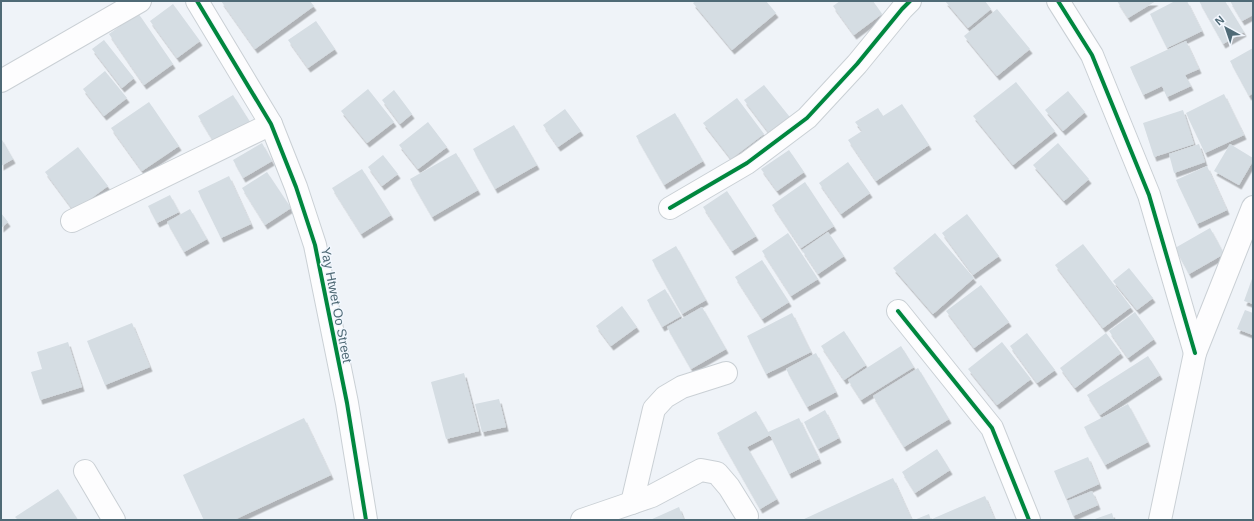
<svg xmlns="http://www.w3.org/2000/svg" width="1254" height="521" viewBox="0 0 1254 521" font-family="Helvetica,sans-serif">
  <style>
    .building { fill: #d5dde3; filter: url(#shadow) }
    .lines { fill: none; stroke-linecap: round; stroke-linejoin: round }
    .street-casing { stroke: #cad0d5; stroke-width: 24 }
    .street { stroke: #fdfdfe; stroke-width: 22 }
    .cycleway-casing { stroke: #f2f7fe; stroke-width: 6 }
    .cycleway { stroke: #00873e; stroke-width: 4 }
    .labels { text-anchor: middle; stroke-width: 3; stroke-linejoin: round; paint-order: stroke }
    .street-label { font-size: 13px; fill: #4f6a76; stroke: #f2f7fe }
  </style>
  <defs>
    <filter id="shadow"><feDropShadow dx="2.5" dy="4.5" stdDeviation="0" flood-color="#0004"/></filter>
  </defs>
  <rect width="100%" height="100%" fill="#eff3f8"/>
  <g class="building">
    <path d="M221,1H310L314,6L255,49Z"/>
    <path d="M696,1H766L776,13L732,50L693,3Z"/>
    <path d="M840,1H873L882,14L854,35L833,6Z"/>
    <path d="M945,1H985L991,9L968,28Z"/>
    <path d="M1117,1H1156L1128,18Z"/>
    <path d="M1175,1H1187L1202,31L1167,48L1150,14Z"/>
    <path d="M1199,1H1225L1244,32L1223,44Z"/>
    <path d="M1230,1H1253V15L1242,21Z"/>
    <path d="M173,4L200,41L177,58L150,21Z"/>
    <path d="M997,9L1030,49L997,76L964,36Z"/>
    <path d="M138,13L173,64L144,85L109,34Z"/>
    <path d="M316,21L335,49L308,68L288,40Z"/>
    <path d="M104,40L134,78L122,88L92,49Z"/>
    <path d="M1186,41L1199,69L1185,75L1191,86L1167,97L1162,86L1143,95L1130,67Z"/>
    <path d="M1253,48V93L1249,96L1230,61Z"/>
    <path d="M105,71L127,98L104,116L83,89Z"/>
    <path d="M1016,82L1055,131L1013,165L973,116Z"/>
    <path d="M764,85L793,121L772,137L744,100Z"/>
    <path d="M368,89L394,122L367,143L341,111Z"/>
    <path d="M394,90L412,114L400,124L382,100Z"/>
    <path d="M1068,91L1085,112L1063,131L1045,110Z"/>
    <path d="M1224,94L1244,135L1205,153L1186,113Z"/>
    <path d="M233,95L250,122L215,144L198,116Z"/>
    <path d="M737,98L764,134L731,159L703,123Z"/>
    <path d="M149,102L179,146L142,171L111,128Z"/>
    <path d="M902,104L929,145L876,181L848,140L862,131L855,122L878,108L883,116Z"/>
    <path d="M565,109L581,131L558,147L543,125Z"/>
    <path d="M1183,110L1194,144L1154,157L1143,123Z"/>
    <path d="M675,113L703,161L664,185L636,136Z"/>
    <path d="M428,122L447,147L418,169L399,145Z"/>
    <path d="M514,125L537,165L495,189L473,149Z"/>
    <path d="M1,138L13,159L1,166Z"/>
    <path d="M262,143L272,161L243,178L233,160Z"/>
    <path d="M1058,143L1089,179L1064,201L1033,165Z"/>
    <path d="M1199,144L1205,162L1174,173L1169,154Z"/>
    <path d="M1230,144L1253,158V161L1239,185L1214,171Z"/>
    <path d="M78,147L108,186L74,211L45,172Z"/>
    <path d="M789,150L804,172L777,191L761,169Z"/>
    <path d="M456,153L478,190L432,217L410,179Z"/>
    <path d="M383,155L398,174L382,186L368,167Z"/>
    <path d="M848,162L870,193L841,214L819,183Z"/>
    <path d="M1207,166L1227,210L1197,224L1176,180Z"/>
    <path d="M362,169L391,215L361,234L332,188Z"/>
    <path d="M267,172L291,208L265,225L242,188Z"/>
    <path d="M229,176L251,224L221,238L198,191Z"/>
    <path d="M805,182L834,226L801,248L772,205Z"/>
    <path d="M727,191L756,236L732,251L703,207Z"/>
    <path d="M170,195L179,212L157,223L148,206Z"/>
    <path d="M190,209L207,239L184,252L167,222Z"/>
    <path d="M1,213L8,222L1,228Z"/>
    <path d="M967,214L999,256L973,275L942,233Z"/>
    <path d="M1210,228L1224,254L1189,274L1175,248Z"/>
    <path d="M828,232L844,256L818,274L802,250Z"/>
    <path d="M788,233L818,279L791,296L762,251Z"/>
    <path d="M935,233L974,278L933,314L893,268Z"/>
    <path d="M1083,244L1131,307L1103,328L1055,265Z"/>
    <path d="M676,246L706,300L682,314L652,260Z"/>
    <path d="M762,260L789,302L762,319L735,277Z"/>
    <path d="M1129,268L1153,298L1137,310L1113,281Z"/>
    <path d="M1253,276V304L1244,301Z"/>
    <path d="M981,285L1009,322L974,348L946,311Z"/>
    <path d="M665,289L681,316L662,327L647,300Z"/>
    <path d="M622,306L637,327L611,346L596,326Z"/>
    <path d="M702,307L726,349L691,369L667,327Z"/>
    <path d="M1245,310L1253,313V335L1237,329Z"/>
    <path d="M1135,312L1154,339L1128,358L1109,331Z"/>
    <path d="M792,313L811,352L766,374L747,336Z"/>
    <path d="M132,323L150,367L105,385L87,341Z"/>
    <path d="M844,331L866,365L844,380L821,346Z"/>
    <path d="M1027,333L1055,370L1037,383L1010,346Z"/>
    <path d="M1106,333L1121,353L1075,388L1060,368Z"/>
    <path d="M68,342L82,387L40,400L31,372L42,369L37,352Z"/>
    <path d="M1002,342L1031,379L997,405L968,369Z"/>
    <path d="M901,346L914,367L861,400L848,380Z"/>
    <path d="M816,353L836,392L807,407L786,369Z"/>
    <path d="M1148,356L1160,375L1100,415L1087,395Z"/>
    <path d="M918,368L949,419L904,447L873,396Z"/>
    <path d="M464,373L479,431L446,439L431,382Z"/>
    <path d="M499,399L506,427L482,432L475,404Z"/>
    <path d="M1128,404L1148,442L1105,465L1084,427Z"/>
    <path d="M825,410L839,438L818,449L804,422Z"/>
    <path d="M756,411L768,432L799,418L819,459L789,474L770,435L747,447L777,499L760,509L717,433Z"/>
    <path d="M304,418L331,475L234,520H204L183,475Z"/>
    <path d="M937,449L950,470L915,493L902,472Z"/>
    <path d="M1088,457L1099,484L1066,499L1054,471Z"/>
    <path d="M893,478L912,520H802Z"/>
    <path d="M58,489L78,520H18L15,517Z"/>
    <path d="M1092,491L1098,505L1073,516L1067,501Z"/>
    <path d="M985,496L995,520H933L932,519Z"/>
    <path d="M679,507L684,520H650Z"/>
    <path d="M1112,513L1114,520H1092Z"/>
    <path d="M929,514L931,520H914Z"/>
  </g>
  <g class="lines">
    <defs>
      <g id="street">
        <path d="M197,1L271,124L296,187L315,245L347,403L366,520"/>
        <path d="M1058,1L1092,55L1149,195L1195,353"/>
        <path d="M1,81L140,1"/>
        <path d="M670,208L747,163L807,118L857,64L902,9L910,1"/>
        <path d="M72,221L271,124"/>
        <path d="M898,311L992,428L1029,520"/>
        <path d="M85,471L114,520"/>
        <path d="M632,503L654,409L665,397L682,387L726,373"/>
        <path d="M582,520L652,496L701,470L717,473L729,487L747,516"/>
        <path d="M1160,520L1195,353L1253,207"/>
      </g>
    </defs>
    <use href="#street" class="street-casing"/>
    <use href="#street" class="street"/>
    <defs>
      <g id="cycleway">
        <path d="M197,1L271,124L296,187L315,245L347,403L366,520"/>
        <path d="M1058,1L1092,55L1149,195L1195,353"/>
        <path d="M670,208L747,163L807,118L857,64L902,9L910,1"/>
        <path d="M898,311L992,428L1029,520"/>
      </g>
    </defs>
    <use href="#cycleway" class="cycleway-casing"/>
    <use href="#cycleway" class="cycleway"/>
  </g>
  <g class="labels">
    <g class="street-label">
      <text transform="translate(337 305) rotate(79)" y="5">Yay Htwet Oo Street</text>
    </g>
  </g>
  <rect width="1254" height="521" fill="none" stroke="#4f6a76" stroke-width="4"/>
  <g transform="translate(1226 28) rotate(320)" stroke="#f2f7fe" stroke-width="3" paint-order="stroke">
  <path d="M0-3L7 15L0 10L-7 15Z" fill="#4f6a76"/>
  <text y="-6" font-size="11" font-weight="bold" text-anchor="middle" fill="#4f6a76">N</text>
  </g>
</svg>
